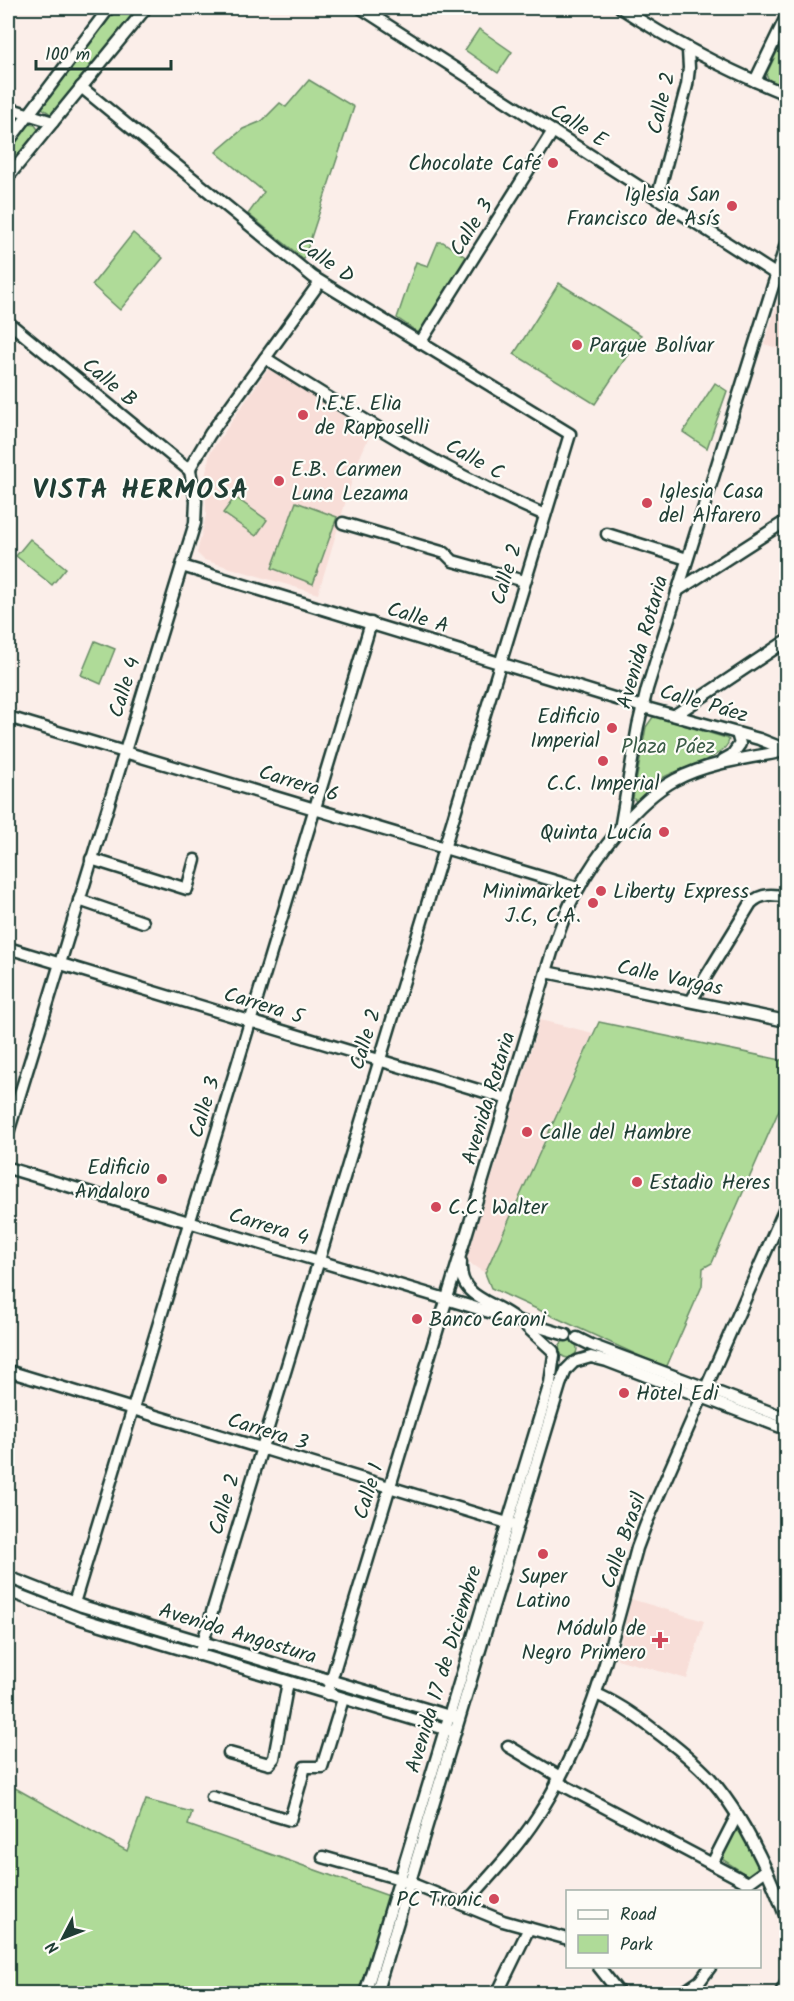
<svg xmlns="http://www.w3.org/2000/svg" width="794" height="2001" viewBox="0 0 794 2001" font-family="Kalam,sans-serif">
  <style>
    .built { fill: #f8ded8 }
    .green { fill: #afdb98; stroke: #678c66; stroke-width: 1.5 }
    .lines { fill: none; stroke-linecap: round; stroke-linejoin: round }
    .minor-casing { stroke: #1f3d34; stroke-width: 15 }
    .minor { stroke: #fdfcf7; stroke-width: 10 }
    .poi-dot { fill: #d1495b; stroke: #fdfcf7; stroke-width: 2 }
    .labels { text-anchor: middle; stroke-width: 4.5; stroke-linejoin: round; paint-order: stroke }
    .street-label { font-size: 21px; fill: #1f3d34; stroke: #fdfcf7 }
    .poi-label { font-size: 21px; fill: #1f3d34; stroke: #fdfcf7; text-anchor: start }
    .park-label { font-size: 21px; fill: #3c5d48; stroke: #fdfcf7 }
    .district-label { font-size: 27px; font-weight: bold; letter-spacing: 1.5px; fill: #1f3d34; stroke: #fdfcf7 }
  </style>
  <rect width="100%" height="100%" fill="#fbeee9"/>
  <filter id="ink" filterUnits="userSpaceOnUse"><feTurbulence type="fractalNoise" baseFrequency=".0167" numOctaves="2"/><feDisplacementMap in="SourceGraphic" scale="12" xChannelSelector="R" yChannelSelector="G"/><feConvolveMatrix kernelMatrix="1 2 1 2 8 2 1 2 1" color-interpolation-filters="sRGB"/></filter>
  <g filter="url(#ink)">
    <g class="built">
      <path d="M786,279V351L764,344Z"/>
      <path d="M269,367L372,430L357,464L318,594L204,560L197,553L206,515L205,477L210,453Z"/>
      <path d="M540,1020L593,1033L485,1273L466,1261Z"/>
      <path d="M631,1599L704,1621L687,1679L617,1659Z"/>
    </g>
    <g class="green">
      <path d="M116,8H138L54,112L51,114L42,108V104Z"/>
      <path d="M479,29L512,52L498,73L465,50Z"/>
      <path d="M786,33V88L770,81L766,75Z"/>
      <path d="M309,80L354,107L304,259L248,214L264,192L216,152L243,129L262,121L280,103L286,107Z"/>
      <path d="M27,124L35,125L39,131L8,169V148Z"/>
      <path d="M133,233L163,258L120,310L92,285Z"/>
      <path d="M438,242H443L467,258L419,333L397,318L416,262L428,266Z"/>
      <path d="M559,283L641,335L595,404L514,354Z"/>
      <path d="M715,383L727,391L707,448L683,432Z"/>
      <path d="M235,497L267,520L256,536L223,513Z"/>
      <path d="M296,502L337,517L313,584L272,568Z"/>
      <path d="M30,539L66,568L52,585L16,556Z"/>
      <path d="M95,641L115,649L101,684L81,675Z"/>
      <path d="M653,717H657L726,738L729,740C726,759 677,768 661,779C652,785 646,796 637,802L633,798L646,727Z"/>
      <path d="M599,1022L786,1061V1094L712,1263L703,1268L702,1286L666,1368L491,1288L485,1273Z"/>
      <circle cx="568" cy="1349" r="9"/>
      <path d="M8,1784L127,1851L146,1800L192,1812L188,1825L389,1896L358,1993L19,1994L8,1991Z"/>
      <path d="M739,1830L759,1867L748,1876L722,1859L733,1835Z"/>
    </g>
    <g class="lines">
      <defs>
        <g id="minor">
          <path d="M361,8L777,275"/>
          <path d="M621,8C673,42 728,71 786,94"/>
          <path d="M755,81L786,17"/>
          <path d="M81,87L313,277L570,434L199,1655"/>
          <path d="M8,108L53,122"/>
          <path d="M8,142L109,8"/>
          <path d="M8,177L146,8"/>
          <path d="M657,199L687,85L689,68L688,50"/>
          <path d="M8,322L190,471"/>
          <path d="M420,343L553,131"/>
          <path d="M265,358C356,415 447,473 545,515"/>
          <path d="M343,523L445,553L453,561L524,581"/>
          <path d="M607,534L687,559"/>
          <path d="M182,566L643,707L759,739L779,747L786,752"/>
          <path d="M677,591L786,521"/>
          <path d="M675,715L786,641"/>
          <path d="M8,717L578,888"/>
          <path d="M723,760L732,755L740,744L737,733"/>
          <path d="M620,829L638,726L647,689L786,244"/>
          <path d="M91,859L187,889L195,860"/>
          <path d="M79,900L143,922"/>
          <path d="M8,948L508,1099"/>
          <path d="M546,972L786,1021"/>
          <path d="M691,1001L751,903C762,893 773,894 786,897"/>
          <path d="M8,1133L195,523L196,501L190,471L191,466L210,434L320,282"/>
          <path d="M8,1168L566,1335"/>
          <path d="M461,1262C458,1298 491,1300 514,1318"/>
          <path d="M527,1327L553,1351"/>
          <path d="M577,1338L591,1345L786,1418"/>
          <path d="M577,1361L591,1357L607,1361L786,1429"/>
          <path d="M8,1371L514,1525"/>
          <path d="M8,1577L82,1606L456,1718"/>
          <path d="M8,1591L78,1618L452,1731"/>
          <path d="M74,1603L371,623"/>
          <path d="M327,1694C401,1446 478,1200 552,952C559,932 565,911 576,893C597,854 636,801 675,780C709,762 749,758 786,751"/>
          <path d="M596,1694C618,1703 636,1716 654,1730C674,1745 693,1760 710,1778C744,1817 768,1869 786,1918"/>
          <path d="M508,1746L560,1777"/>
          <path d="M229,1753L269,1764L274,1758L288,1682"/>
          <path d="M557,1782L748,1883"/>
          <path d="M212,1797L290,1820L305,1767H322L343,1699"/>
          <path d="M323,1857L400,1879L503,1921L568,1939"/>
          <path d="M712,1864L737,1815"/>
          <path d="M744,1892L748,1883L766,1870"/>
          <path d="M464,1905C489,1877 517,1848 537,1817C591,1735 612,1641 637,1548L646,1524L786,1206"/>
          <path d="M598,1966L620,1994"/>
          <path d="M365,1994L550,1383L554,1355"/>
          <path d="M376,1994L560,1385L566,1370L573,1363"/>
          <path d="M497,1994L529,1928"/>
          <path d="M681,1994L700,1981L711,1966"/>
          <path d="M780,1994L786,1983"/>
        </g>
      </defs>
      <use href="#minor" class="minor-casing"/>
      <use href="#minor" class="minor"/>
    </g>
  </g>
  <g class="poi-dot">
    <circle cx="553" cy="163" r="6"/>
    <circle cx="732" cy="206" r="6"/>
    <circle cx="577" cy="345" r="6"/>
    <circle cx="303" cy="415" r="6"/>
    <circle cx="279" cy="481" r="6"/>
    <circle cx="647" cy="503" r="6"/>
    <circle cx="612" cy="728" r="6"/>
    <circle cx="603" cy="761" r="6"/>
    <circle cx="664" cy="832" r="6"/>
    <circle cx="601" cy="891" r="6"/>
    <circle cx="593" cy="903" r="6"/>
    <circle cx="527" cy="1132" r="6"/>
    <circle cx="162" cy="1179" r="6"/>
    <circle cx="637" cy="1182" r="6"/>
    <circle cx="436" cy="1207" r="6"/>
    <circle cx="417" cy="1319" r="6"/>
    <circle cx="624" cy="1393" r="6"/>
    <circle cx="543" cy="1554" r="6"/>
    <path d="M657 1631h6v6h6v6h-6v6h-6v-6h-6v-6h6z"/>
    <circle cx="494" cy="1899" r="6"/>
  </g>
  <g class="labels">
    <g class="street-label">
      <text transform="translate(661 103) rotate(-77)" y="7">Calle 2</text>
      <text transform="translate(579 125) rotate(33)" y="7">Calle E</text>
      <text transform="translate(471 227) rotate(-58)" y="7">Calle 3</text>
      <text transform="translate(326 260) rotate(35)" y="7">Calle D</text>
      <text transform="translate(110 382) rotate(40)" y="7">Calle B</text>
      <text transform="translate(475 459) rotate(29)" y="7">Calle C</text>
      <text transform="translate(506 574) rotate(-73)" y="7">Calle 2</text>
      <text transform="translate(418 617) rotate(17)" y="7">Calle A</text>
      <text transform="translate(642 642) rotate(-74)" y="7">Avenida Rotaria</text>
      <text transform="translate(124 687) rotate(-73)" y="7">Calle 4</text>
      <text transform="translate(704 703) rotate(16)" y="7">Calle Páez</text>
      <text transform="translate(299 783) rotate(17)" y="7">Carrera 6</text>
      <text transform="translate(670 977) rotate(12)" y="7">Calle Vargas</text>
      <text transform="translate(264 1005) rotate(17)" y="7">Carrera 5</text>
      <text transform="translate(365 1039) rotate(-73)" y="7">Calle 2</text>
      <text transform="translate(488 1098) rotate(-73)" y="7">Avenida Rotaria</text>
      <text transform="translate(204 1107) rotate(-73)" y="7">Calle 3</text>
      <text transform="translate(269 1226) rotate(17)" y="7">Carrera 4</text>
      <text transform="translate(268 1431) rotate(17)" y="7">Carrera 3</text>
      <text transform="translate(368 1491) rotate(-73)" y="7">Calle 1</text>
      <text transform="translate(224 1504) rotate(-73)" y="7">Calle 2</text>
      <text transform="translate(623 1540) rotate(-71)" y="7">Calle Brasil</text>
      <text transform="translate(238 1633) rotate(17)" y="7">Avenida Angostura</text>
      <text transform="translate(443 1669) rotate(-73)" y="7">Avenida 17 de Diciembre</text>
    </g>
    <g class="poi-label">
      <text x="541" y="170" text-anchor="end">Chocolate Café</text>
      <text x="720" y="201" text-anchor="end">Iglesia San<tspan x="720" dy="24">Francisco de Asís</tspan></text>
      <text x="589" y="352">Parque Bolívar</text>
      <text x="315" y="410">I.E.E. Elia<tspan x="315" dy="24">de Rapposelli</tspan></text>
      <text x="291" y="476">E.B. Carmen<tspan x="291" dy="24">Luna Lezama</tspan></text>
      <text x="659" y="498">Iglesia Casa<tspan x="659" dy="24">del Alfarero</tspan></text>
      <text x="600" y="723" text-anchor="end">Edificio<tspan x="600" dy="24">Imperial</tspan></text>
      <text x="603" y="790" text-anchor="middle">C.C. Imperial</text>
      <text x="652" y="839" text-anchor="end">Quinta Lucía</text>
      <text x="581" y="898" text-anchor="end">Minimarket<tspan x="581" dy="24">J.C, C.A.</tspan></text>
      <text x="613" y="898">Liberty Express</text>
      <text x="539" y="1139">Calle del Hambre</text>
      <text x="150" y="1174" text-anchor="end">Edificio<tspan x="150" dy="24">Andaloro</tspan></text>
      <text x="649" y="1189">Estadio Heres</text>
      <text x="448" y="1214">C.C. Walter</text>
      <text x="429" y="1326">Banco Caroni</text>
      <text x="636" y="1400">Hotel Edi</text>
      <text x="543" y="1583" text-anchor="middle">Super<tspan x="543" dy="24">Latino</tspan></text>
      <text x="646" y="1635" text-anchor="end">Módulo de<tspan x="646" dy="24">Negro Primero</tspan></text>
      <text x="482" y="1906" text-anchor="end">PC Tronic</text>
    </g>
    <g class="park-label">
      <text x="668" y="753">Plaza Páez</text>
    </g>
    <g class="district-label">
      <text x="141" y="498">VISTA HERMOSA</text>
    </g>
  </g>
  <rect width="794" height="2001" fill="none" stroke="#fdfcf7" stroke-width="30"/>
  <rect x="15" y="15" width="764" height="1971" fill="none" stroke="#1f3d34" stroke-width="2" filter="url(#ink)"/>
  <rect x="566" y="1890" width="195" height="78" fill="#fdfcf7" stroke="#a4b0a9" stroke-width="1.5"/>
  <rect x="578" y="1910" width="30" height="9" fill="#fdfcf7" stroke="#a4b0a9" stroke-width="1.5"/>
  <text x="620" y="1920" font-size="18" fill="#1f3d34">Road</text>
  <rect x="578" y="1935" width="30" height="18" fill="#afdb98" stroke="#a4b0a9" stroke-width="1.5"/>
  <text x="620" y="1950" font-size="18" fill="#1f3d34">Park</text>
  <g transform="translate(63 1938) rotate(228)" stroke="#fdfcf7" stroke-width="4.5" paint-order="stroke">
  <path d="M0-4.5L10 22L0 15L-10 22Z" fill="#1f3d34"/>
  <text y="-9" font-size="16" font-weight="bold" text-anchor="middle" fill="#1f3d34">N</text>
  </g>
  <path d="M36 60v9h135v-9" fill="none" stroke="#1f3d34" stroke-width="3"/>
  <text x="45" y="60" font-size="18" fill="#1f3d34" stroke="#fdfcf7" stroke-width="4.5" paint-order="stroke">100 m</text>
</svg>
